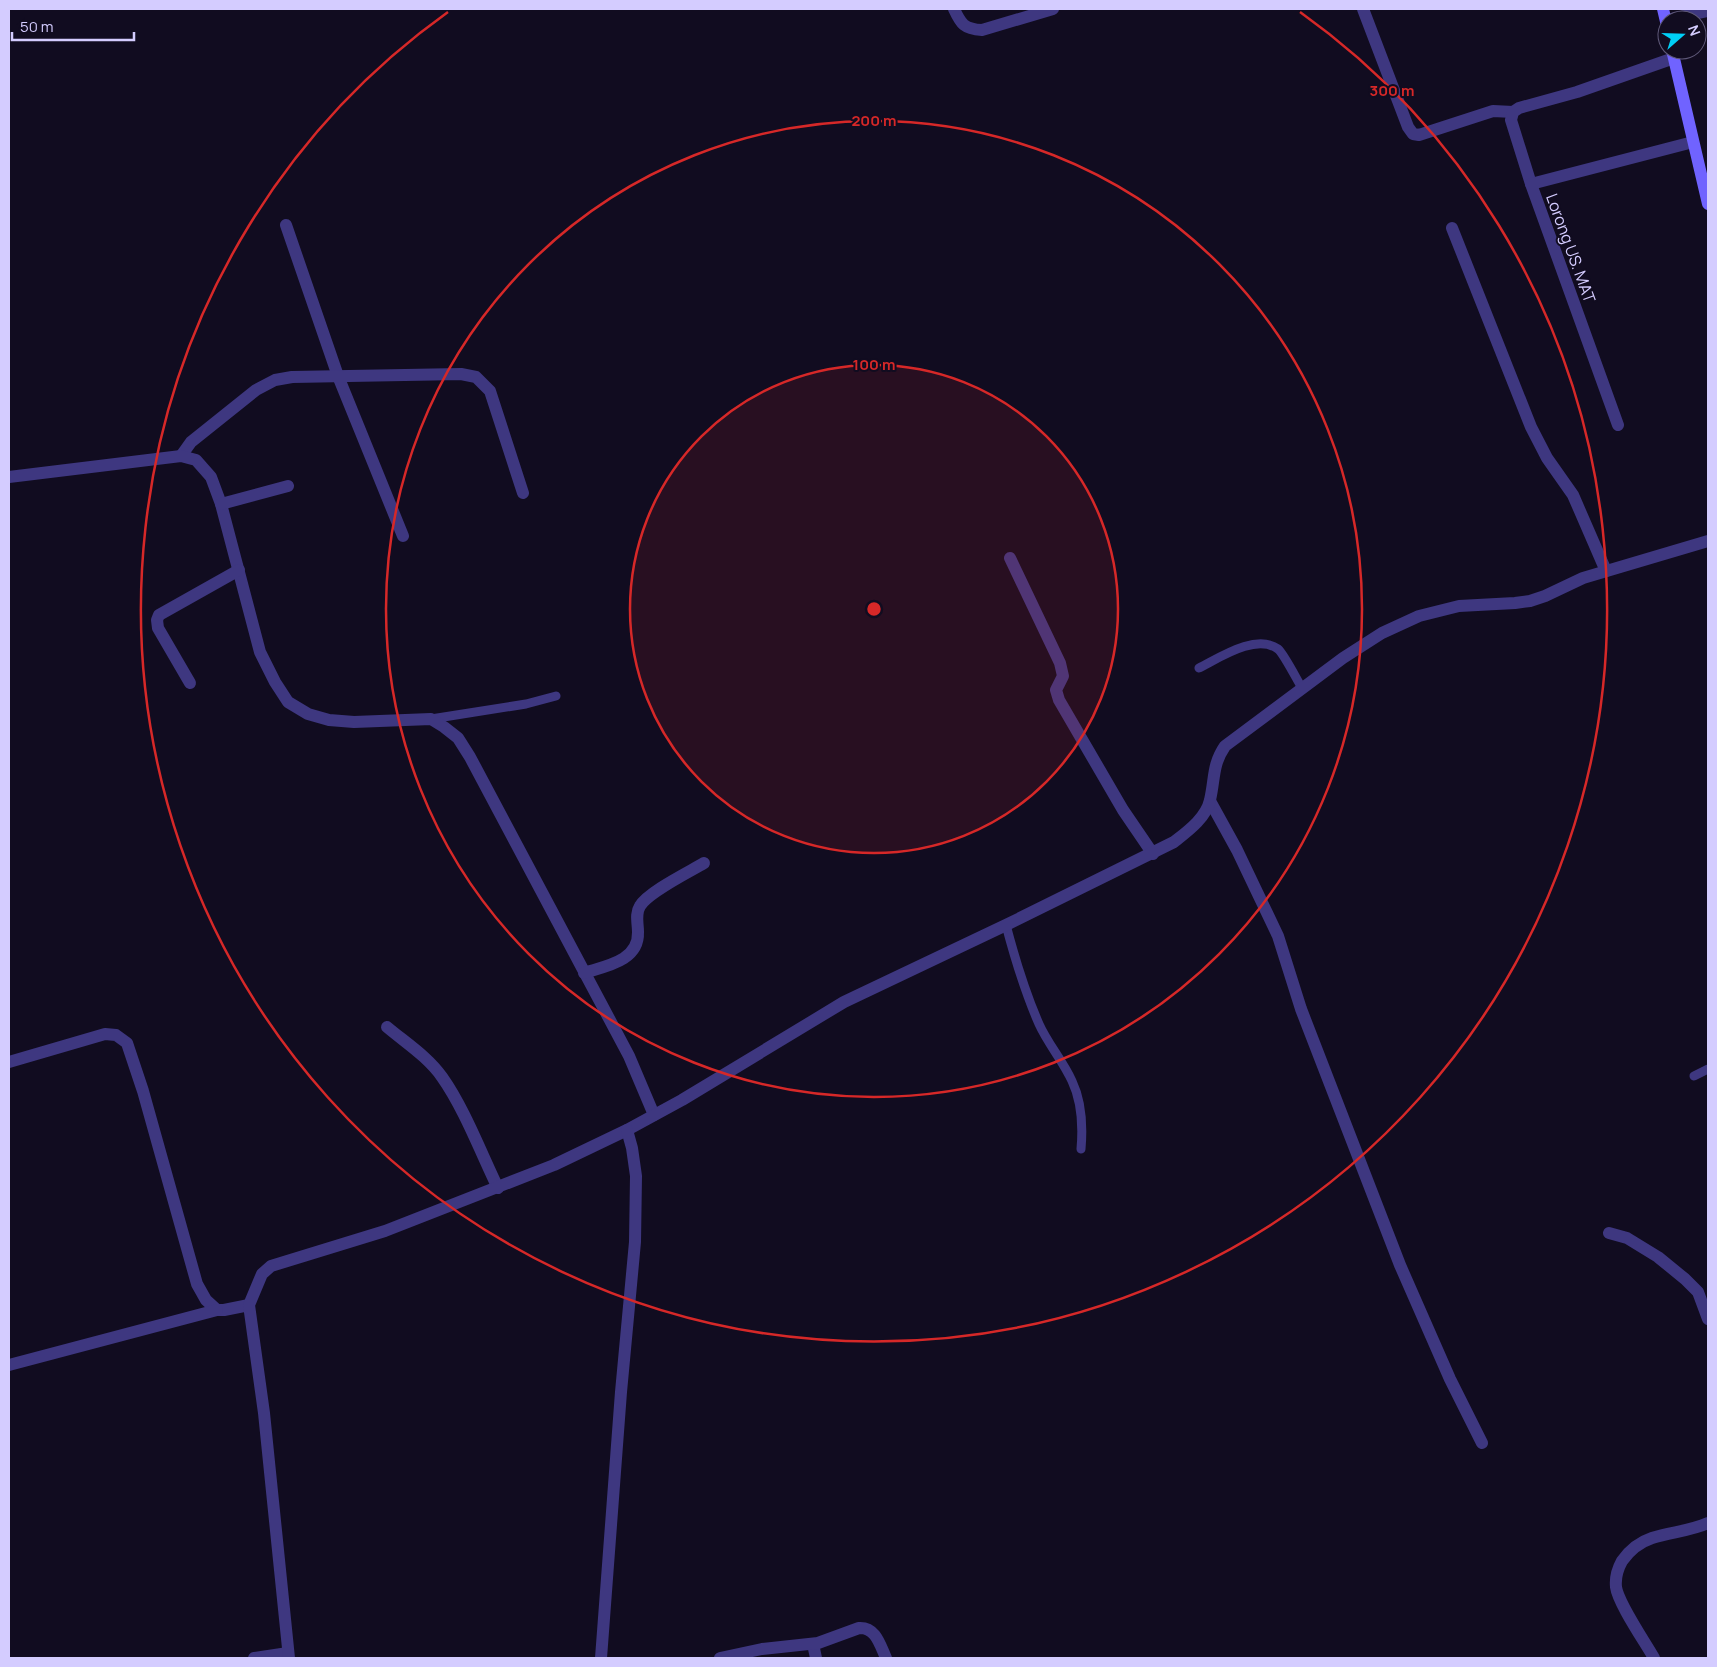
<svg xmlns="http://www.w3.org/2000/svg" width="1717" height="1667" viewBox="0 0 1717 1667" font-family="Manrope,sans-serif">
  <style>
    .lines { fill: none; stroke-linecap: round; stroke-linejoin: round }
    .service { stroke: #3e3780; stroke-width: 9 }
    .minor { stroke: #3e3780; stroke-width: 12 }
    .secondary { stroke: #7063ff; stroke-width: 12 }
    .ring { fill: none; stroke: #d62828; stroke-width: 2.5 }
    .labels { text-anchor: middle; stroke-width: 4; stroke-linejoin: round; paint-order: stroke }
    .street-label { font-size: 16px; fill: #d4ccff; stroke: #110c20 }
    .centre { fill: #d62828; stroke: #110c20; stroke-width: 2.5 }
    .ring-label { font-size: 15px; text-anchor: middle; font-weight: bold; fill: #d62828; stroke: #110c20; stroke-width: 4; stroke-linejoin: round; paint-order: stroke }
  </style>
  <rect width="100%" height="100%" fill="#110c20"/>
  <g class="lines">
    <g class="service">
      <path d="M1199,668C1219,658 1256,633 1278,649C1284,654 1297,680 1302,688"/>
      <path d="M431,719L526,704L556,696"/>
      <path d="M1006,925C1015,959 1025,992 1039,1024C1048,1044 1063,1061 1072,1081C1082,1102 1083,1126 1081,1149"/>
      <path d="M1694,1076L1708,1069"/>
    </g>
    <g class="minor">
      <path d="M954,9C961,24 964,29 982,30L1053,9"/>
      <path d="M1363,9L1408,127L1413,134L1419,135L1493,111L1513,112"/>
      <path d="M1666,20L1708,11"/>
      <path d="M1531,184L1511,120L1513,112L1519,108L1577,92L1674,58"/>
      <path d="M286,225L338,376L403,536"/>
      <path d="M1452,228L1531,427L1547,458L1573,495L1606,571"/>
      <path d="M1618,425L1531,184L1693,142"/>
      <path d="M181,456L191,442L256,390L275,380L292,377L461,374L476,377L490,391L523,493"/>
      <path d="M9,477L181,456L196,460L211,477L221,504L260,652L275,682L288,702L308,714L329,720L354,722L431,719L444,727L458,738L470,757L629,1056L654,1115"/>
      <path d="M221,504L288,486"/>
      <path d="M1010,558L1060,663L1063,676L1056,690L1059,700L1123,810L1153,854"/>
      <path d="M190,683L158,628L157,620L159,615L239,570"/>
      <path d="M1210,801L1237,850L1278,936L1301,1009L1400,1265L1450,1379L1482,1443"/>
      <path d="M584,973C606,966 639,961 638,932C638,923 635,914 640,906C648,892 689,872 704,863"/>
      <path d="M387,1027C406,1043 428,1057 442,1077C464,1108 481,1153 498,1188"/>
      <path d="M9,1062L105,1034L116,1035L127,1043L143,1091L197,1284L206,1300L217,1310H224L249,1305"/>
      <path d="M1609,1233L1627,1238L1658,1257L1685,1279L1698,1292L1708,1319"/>
      <path d="M9,1365L217,1310"/>
      <path d="M813,1644L816,1658"/>
      <path d="M254,1658L288,1653"/>
      <path d="M289,1658L264,1413L249,1305L262,1274L271,1266L385,1231L554,1165L627,1130L682,1100L844,1002L1006,925L1174,842C1188,831 1206,818 1210,800C1215,779 1212,765 1225,746L1343,658L1382,633L1419,616L1459,606L1515,603L1530,601L1545,596L1583,578L1708,541"/>
      <path d="M601,1658L621,1392L635,1242L636,1176L632,1148L627,1130"/>
      <path d="M720,1658L762,1649L818,1643L859,1628C876,1627 880,1645 886,1658"/>
      <path d="M1654,1658C1645,1642 1618,1603 1616,1587C1615,1577 1617,1570 1622,1561C1629,1551 1640,1542 1652,1538C1671,1532 1690,1531 1708,1523"/>
    </g>
    <g class="secondary">
      <path d="M1663,9L1667,26"/>
      <path d="M1672,50L1708,204"/>
    </g>
  </g>
  <circle cx="874" cy="609" r="244" fill="#d62828" fill-opacity=".12"/>
  <g class="ring">
    <circle cx="874" cy="609" r="244"/>
    <circle cx="874" cy="609" r="488"/>
    <path d="M1300 12A733 733 0 1 1 448 12"/>
  </g>
  <g class="labels">
    <g class="street-label">
      <text transform="translate(1571 248) rotate(70)" y="6">Lorong US. MAT</text>
    </g>
  </g>
  <circle cx="874" cy="609" r="8" class="centre"/>
  <g class="ring-label">
    <text x="1392" y="96">300 m</text>
    <text x="874" y="126">200 m</text>
    <text x="874" y="370">100 m</text>
  </g>
  <rect width="1717" height="1667" fill="none" stroke="#d4ccff" stroke-width="20"/>
  <g transform="translate(1682 35) rotate(70)"><circle r="24" fill="#110c20" stroke="#5f5979"/>
  <path d="M0-4L9 19L0 12L-9 19Z" fill="#00cff7"/>
  <text y="-8" font-size="14" font-weight="bold" text-anchor="middle" fill="#d4ccff">N</text>
  </g>
  <path d="M12 32v8h122v-8" fill="none" stroke="#d4ccff" stroke-width="2.5"/>
  <text x="20" y="32" font-size="15" fill="#d4ccff" stroke="#110c20" stroke-width="4" paint-order="stroke">50 m</text>
</svg>
